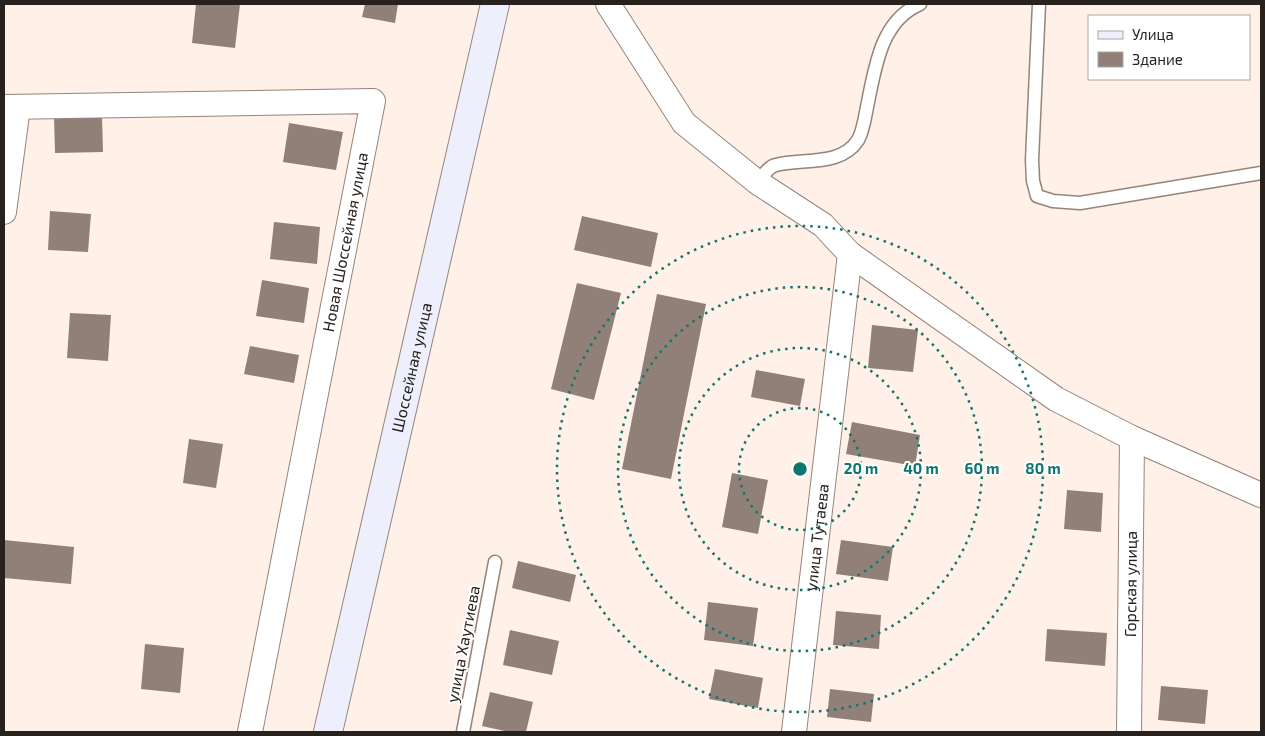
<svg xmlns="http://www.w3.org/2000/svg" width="1265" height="736" viewBox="0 0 1265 736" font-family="'Exo 2',sans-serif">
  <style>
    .building { fill: #908077 }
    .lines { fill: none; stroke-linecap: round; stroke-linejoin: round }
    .lane-casing { stroke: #95847c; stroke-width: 15 }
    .street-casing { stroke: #95847c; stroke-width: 26 }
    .secondary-casing { stroke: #95847c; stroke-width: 30 }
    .lane { stroke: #fff; stroke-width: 12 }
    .street { stroke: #fff; stroke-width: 24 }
    .secondary { stroke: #edeffc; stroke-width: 28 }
    .ring { fill: none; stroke: #0f766e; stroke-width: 2.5; stroke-dasharray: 2.5 5 }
    .labels { text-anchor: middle; stroke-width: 4; stroke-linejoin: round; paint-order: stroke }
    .street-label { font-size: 16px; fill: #28221e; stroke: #fff }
    .centre { fill: #0f766e; stroke: #fff; stroke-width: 2.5 }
    .ring-label { font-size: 15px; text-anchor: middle; font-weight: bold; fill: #0f766e; stroke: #fff; stroke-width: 4; stroke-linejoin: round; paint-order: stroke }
  </style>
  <rect width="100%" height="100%" fill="#fff0e8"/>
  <g class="building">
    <path d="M196,4H240L235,48L192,43Z"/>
    <path d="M365,4H398L395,23L362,17Z"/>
    <path d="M102,116L103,152L55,153L54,117Z"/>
    <path d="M289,123L343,132L336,170L283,162Z"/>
    <path d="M50,211L91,214L88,252L48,250Z"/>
    <path d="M582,216L658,233L651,267L574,250Z"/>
    <path d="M274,222L320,227L317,264L270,259Z"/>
    <path d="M262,280L309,288L304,323L256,316Z"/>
    <path d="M577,283L621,293L594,400L551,389Z"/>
    <path d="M657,294L706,304L671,479L622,469Z"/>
    <path d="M70,313L111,315L108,361L67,358Z"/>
    <path d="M872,325L918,330L913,372L868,368Z"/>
    <path d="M250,346L299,355L294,383L244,374Z"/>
    <path d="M756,370L805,379L800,406L751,397Z"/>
    <path d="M852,422L920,435L915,466L846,454Z"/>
    <path d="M189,439L223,444L216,488L183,483Z"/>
    <path d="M732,473L768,480L758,534L722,527Z"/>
    <path d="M1067,490L1103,493L1101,532L1064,529Z"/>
    <path d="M4,540L74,547L71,584L4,578Z"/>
    <path d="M841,540L893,547L888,581L836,574Z"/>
    <path d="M518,561L576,575L570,602L512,588Z"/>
    <path d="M708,602L758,608L753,646L704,640Z"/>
    <path d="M836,611L881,615L879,649L833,645Z"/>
    <path d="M1047,629L1107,633L1105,666L1045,661Z"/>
    <path d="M510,630L559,641L552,675L503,665Z"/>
    <path d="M145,644L184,648L180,693L141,689Z"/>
    <path d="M715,669L763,678L758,708L709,699Z"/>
    <path d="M1161,686L1208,690L1205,724L1158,720Z"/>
    <path d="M830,689L874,694L871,722L827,717Z"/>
    <path d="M490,692L533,702L526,732H509L482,726Z"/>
  </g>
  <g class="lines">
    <defs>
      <g id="lane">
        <path d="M1039,4L1032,160L1033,181L1037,196L1053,201L1080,203L1261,173"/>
        <path d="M757,182C762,177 769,166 776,165C802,158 841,167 858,140C863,132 865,117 867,107C875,69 880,21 920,4"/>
        <path d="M463,732L495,562"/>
      </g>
      <g id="street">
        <path d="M608,4L684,123L757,182L823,225L850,254L1056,399L1132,438L1261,495"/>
        <path d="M4,107L373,101L250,732"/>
        <path d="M4,212L18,107"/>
        <path id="s1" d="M794,732L850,254"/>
        <path id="s2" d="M1129,732L1132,438"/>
      </g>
      <g id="secondary">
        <path id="s3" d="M328,732L495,4"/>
      </g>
    </defs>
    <use href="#lane" class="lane-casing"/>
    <use href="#street" class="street-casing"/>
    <use href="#secondary" class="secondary-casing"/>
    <use href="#lane" class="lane"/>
    <use href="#street" class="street"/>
    <use href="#secondary" class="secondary"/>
  </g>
  <g class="ring">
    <circle cx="800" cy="469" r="61"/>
    <circle cx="800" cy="469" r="121"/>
    <circle cx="800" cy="469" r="182"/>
    <circle cx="800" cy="469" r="243"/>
  </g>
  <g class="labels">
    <g class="street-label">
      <text transform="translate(345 242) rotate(-79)" y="6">Новая Шоссейная улица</text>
      <text dy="6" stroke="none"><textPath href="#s3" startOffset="374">Шоссейная улица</textPath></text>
      <text dy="6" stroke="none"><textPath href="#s1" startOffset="196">улица Тутаева</textPath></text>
      <text dy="6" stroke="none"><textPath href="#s2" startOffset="148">Горская улица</textPath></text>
      <text transform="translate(463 644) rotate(-79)" y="6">улица Хаутиева</text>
    </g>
  </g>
  <circle cx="800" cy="469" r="8" class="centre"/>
  <g class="ring-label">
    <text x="861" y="474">20 m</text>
    <text x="921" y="474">40 m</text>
    <text x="982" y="474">60 m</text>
    <text x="1043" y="474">80 m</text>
  </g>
  <rect width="1265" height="736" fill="none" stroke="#28221e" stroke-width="10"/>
  <rect x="1088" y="15" width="162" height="65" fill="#ffffff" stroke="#a9a7a5"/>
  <rect x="1098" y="31" width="25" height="8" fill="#edeffc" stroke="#a9a7a5"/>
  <text x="1132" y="40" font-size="15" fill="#28221e">Улица</text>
  <rect x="1098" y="52" width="25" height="15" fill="#908077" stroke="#a9a7a5"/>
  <text x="1132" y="65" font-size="15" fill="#28221e">Здание</text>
</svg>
